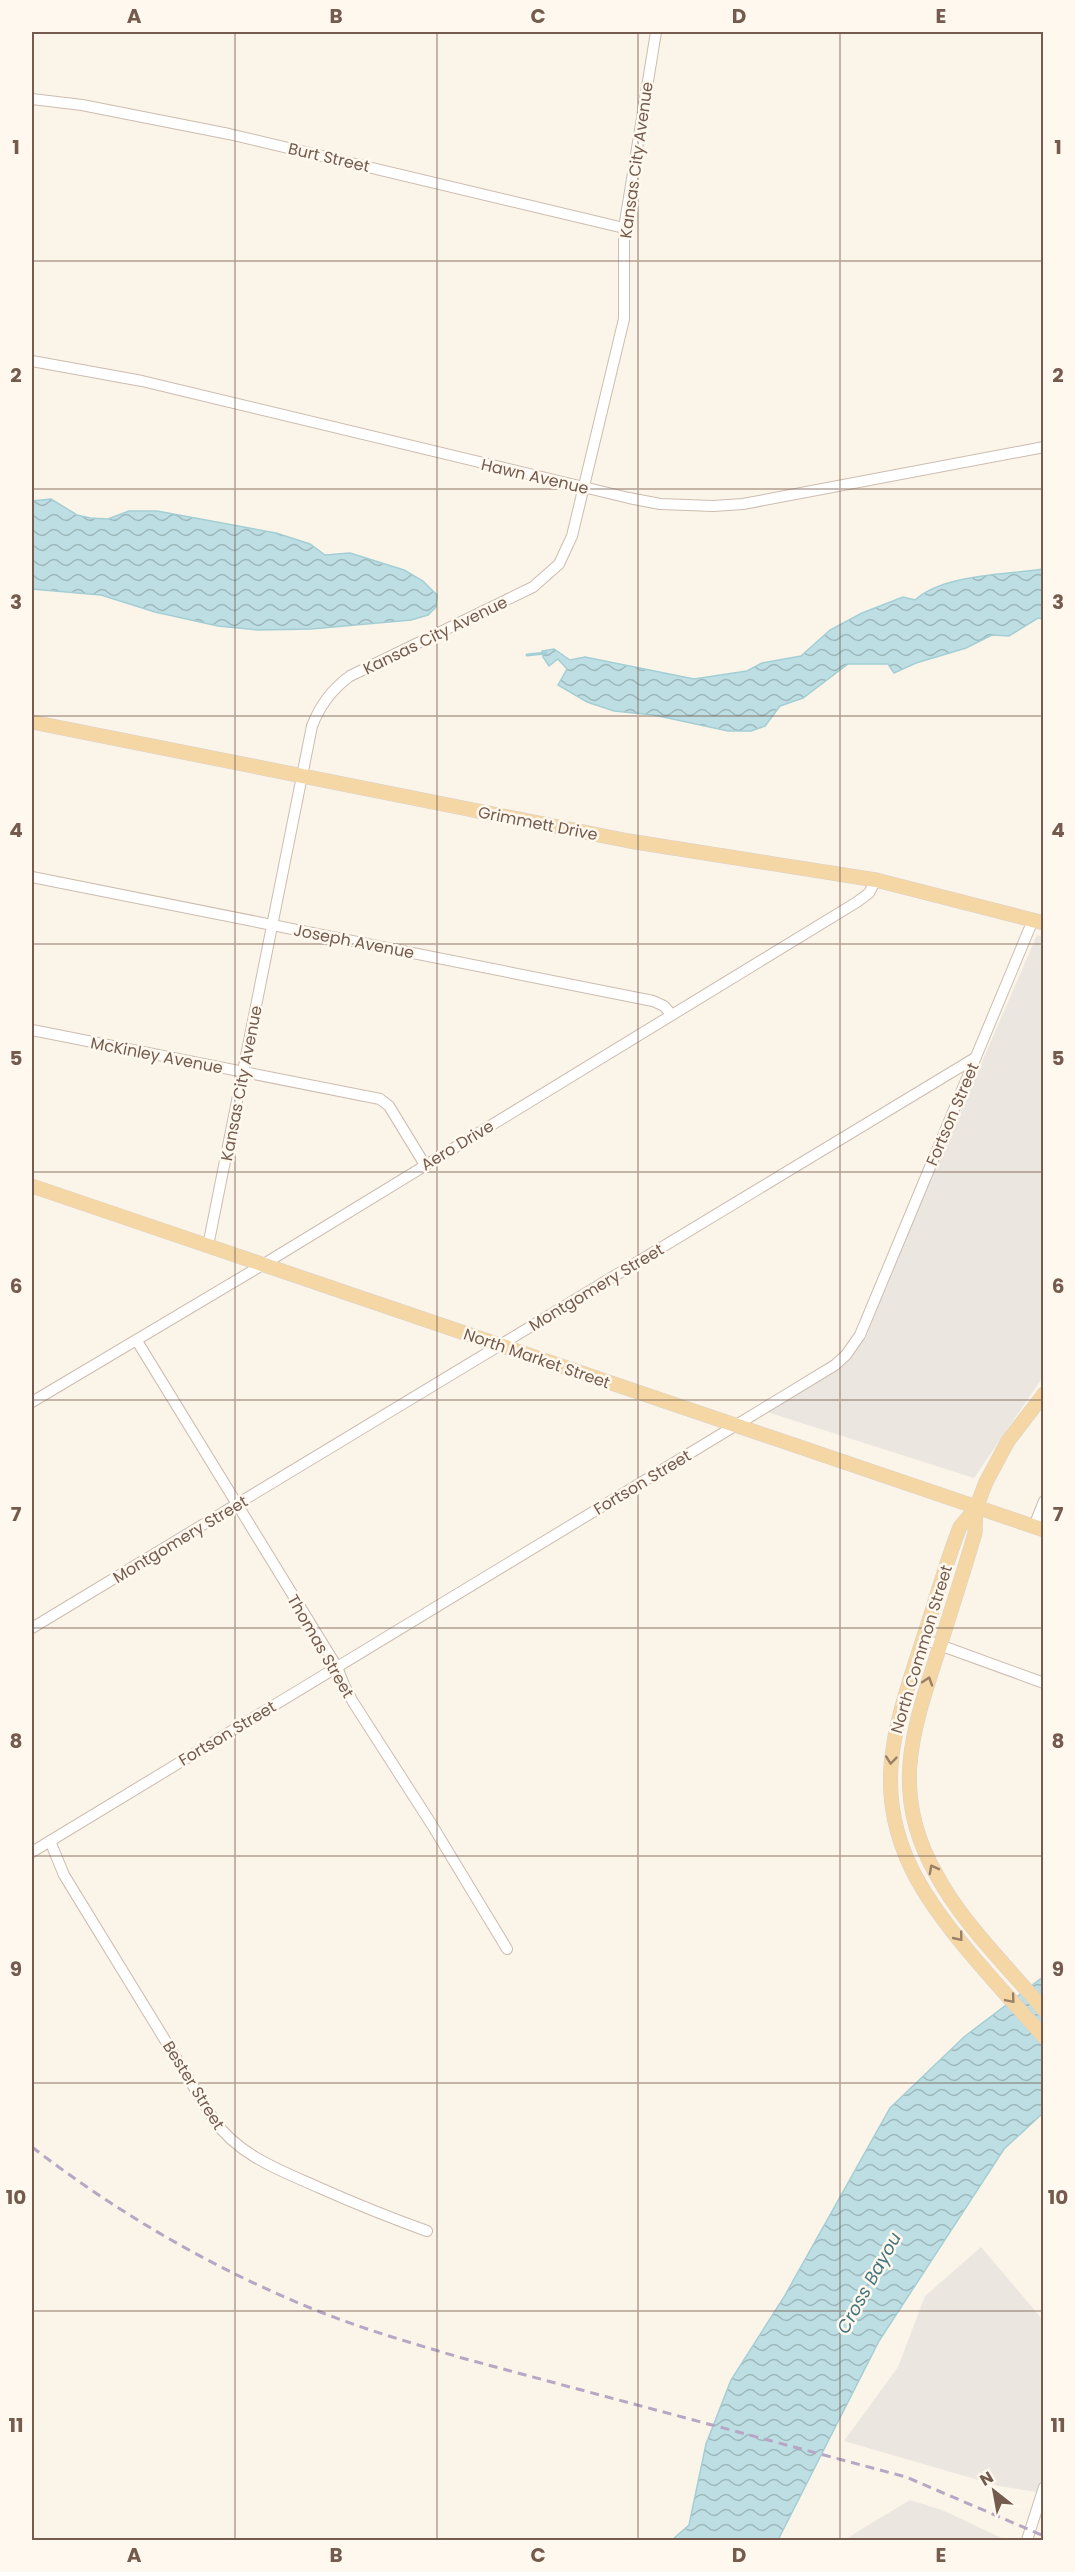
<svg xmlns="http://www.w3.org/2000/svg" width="1075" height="2572" viewBox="0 0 1075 2572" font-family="Poppins,sans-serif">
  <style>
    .industrial { fill: #ece6e1 }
    .water { fill: url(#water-waves); stroke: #a4ced5; stroke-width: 1.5 }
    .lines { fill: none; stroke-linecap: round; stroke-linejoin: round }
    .stream { stroke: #a4ced5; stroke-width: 3 }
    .minor-casing { stroke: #cdbcaf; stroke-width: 12 }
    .major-casing { stroke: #d8d1cd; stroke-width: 15 }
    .minor { stroke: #fff; stroke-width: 10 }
    .major { stroke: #f5d7a5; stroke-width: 14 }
    .rail { stroke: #b7a7c5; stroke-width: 3; stroke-dasharray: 9 6; stroke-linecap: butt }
    .oneway { stroke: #9b8067 }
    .grid { fill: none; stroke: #745b4d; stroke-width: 1.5; stroke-opacity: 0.55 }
    .labels { text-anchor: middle; stroke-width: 5; stroke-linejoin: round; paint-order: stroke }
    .street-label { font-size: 16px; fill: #745b4d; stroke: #fef8ee }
    .water-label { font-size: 18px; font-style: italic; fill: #45767f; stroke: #fef8ee }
    .neatline { fill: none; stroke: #745b4d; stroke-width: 2 }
    .grid-label { font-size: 20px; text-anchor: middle; font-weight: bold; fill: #745b4d }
  </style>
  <defs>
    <pattern id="water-waves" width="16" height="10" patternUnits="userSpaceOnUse" patternTransform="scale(1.5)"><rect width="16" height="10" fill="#bddfe4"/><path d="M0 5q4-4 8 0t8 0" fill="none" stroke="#9eb8bb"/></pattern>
  </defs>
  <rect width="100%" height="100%" fill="#fbf4e8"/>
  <g class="industrial">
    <path d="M1037,935L1043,937V1377L974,1478L767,1412L840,1363L866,1337L893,1267Z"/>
    <path d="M981,2247L1043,2320V2493L999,2486L844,2441L898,2367L925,2296Z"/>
    <path d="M910,2500L942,2510L1006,2540H844Z"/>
  </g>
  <g class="water">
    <path d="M51,499L77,515L90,518L108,519L129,511H157L276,533L310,544L325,555L350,553L404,570L423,581L437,595L436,607L428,615L411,620L311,629L259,630L218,626L155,612L101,595L32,589V501Z"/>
    <path d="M1043,569V619L1038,618L1009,636L992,635L966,648L916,663L894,673L888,664H848L803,698L780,706L765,726L751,731H728L654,715L614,711L587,702L558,685L567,669L558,659L549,666L543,657L542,651L554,649L570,660L585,657L694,679L747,671L762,663L801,656L830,630L862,613L903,597L915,600C943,574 1006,575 1043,569Z"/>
    <path d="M1043,1977V2113L1004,2149L879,2341L778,2540H672L689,2525L706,2444L731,2380L784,2297L890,2108L964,2037Z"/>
  </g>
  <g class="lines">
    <path class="stream" d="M527,655L546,653"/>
    <defs>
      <g id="minor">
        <path d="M32,99L82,105L229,134L624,228"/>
        <path d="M32,361L142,381L629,498L660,504L713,506L743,504L1044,447"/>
        <path d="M32,877L653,1001L664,1006L672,1015"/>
        <path d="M32,1030L380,1099L389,1106L425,1165"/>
        <path d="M208,1246L312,726C320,705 332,689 350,676L533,587L559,564L572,536L624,319V228L656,32"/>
        <path d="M137,1341L337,1667L344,1685L353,1702L432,1825L507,1949"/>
        <path d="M32,1402L264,1264L857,902L869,893L876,880"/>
        <path d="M1034,1526L1044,1501"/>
        <path d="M32,1628L975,1058"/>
        <path d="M923,1639L1044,1683"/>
        <path d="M50,1841L64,1875L214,2120C239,2156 282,2171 320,2188C356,2204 391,2218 427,2231"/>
        <path d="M32,1852L738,1424L835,1365L846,1355L860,1335L1033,920"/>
        <path d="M1027,2540L1044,2487"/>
      </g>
      <g id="major">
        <path d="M32,722L629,841L876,880L1044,923"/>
        <path d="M32,1186L1044,1530"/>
        <path d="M1044,1394L1008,1441L986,1482L976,1508L960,1527C946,1562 936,1600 924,1636C896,1724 868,1792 918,1881C948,1934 1003,1990 1044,2037"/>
        <path d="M976,1508L975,1533C963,1574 950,1614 937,1655C911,1735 891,1795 936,1874C962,1923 1008,1967 1044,2010"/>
      </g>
    </defs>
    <use href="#minor" class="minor-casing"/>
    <use href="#major" class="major-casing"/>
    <use href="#minor" class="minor"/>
    <use href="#major" class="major"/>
    <path class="rail" d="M32,2147C120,2215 219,2272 323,2313C369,2331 415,2344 462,2358L906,2477L1044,2536"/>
  </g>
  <defs><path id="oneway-chevron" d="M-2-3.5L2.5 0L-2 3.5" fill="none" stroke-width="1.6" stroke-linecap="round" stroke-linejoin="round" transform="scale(1.5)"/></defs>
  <g class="oneway">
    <use href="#oneway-chevron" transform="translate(928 1681) rotate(-72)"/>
    <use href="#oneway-chevron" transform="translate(891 1760) rotate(96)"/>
    <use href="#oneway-chevron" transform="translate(933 1869) rotate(-118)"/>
    <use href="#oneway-chevron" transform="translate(959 1937) rotate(51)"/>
    <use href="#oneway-chevron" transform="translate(1011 1999) rotate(50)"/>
  </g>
  <path class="grid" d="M235,32V2540M437,32V2540M638,32V2540M840,32V2540M32,261H1044M32,489H1044M32,716H1044M32,944H1044M32,1172H1044M32,1400H1044M32,1628H1044M32,1856H1044M32,2083H1044M32,2311H1044"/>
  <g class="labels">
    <g class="street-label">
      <text transform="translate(329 157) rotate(13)" y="6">Burt Street</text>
      <text transform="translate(636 160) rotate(-82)" y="6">Kansas City Avenue</text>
      <text transform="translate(535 476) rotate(13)" y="6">Hawn Avenue</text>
      <text transform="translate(435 635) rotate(-26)" y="6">Kansas City Avenue</text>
      <text transform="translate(538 823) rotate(11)" y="6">Grimmett Drive</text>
      <text transform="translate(354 941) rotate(11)" y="6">Joseph Avenue</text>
      <text transform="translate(157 1055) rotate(11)" y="6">McKinley Avenue</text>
      <text transform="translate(241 1083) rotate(-79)" y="6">Kansas City Avenue</text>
      <text transform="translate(952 1114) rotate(-67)" y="6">Fortson Street</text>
      <text transform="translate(457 1145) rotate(-31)" y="6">Aero Drive</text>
      <text transform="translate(596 1287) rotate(-31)" y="6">Montgomery Street</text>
      <text transform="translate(537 1358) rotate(19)" y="6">North Market Street</text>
      <text transform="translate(642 1482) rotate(-31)" y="6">Fortson Street</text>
      <text transform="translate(180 1539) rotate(-31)" y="6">Montgomery Street</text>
      <text transform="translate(321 1646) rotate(60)" y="6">Thomas Street</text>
      <text transform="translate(921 1649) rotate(-73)" y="6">North Common Street</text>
      <text transform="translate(227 1733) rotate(-31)" y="6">Fortson Street</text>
      <text transform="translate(194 2085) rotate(58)" y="6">Bester Street</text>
    </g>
    <g class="water-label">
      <text transform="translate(869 2283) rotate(-61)" y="6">Cross Bayou</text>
    </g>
  </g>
  <rect width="1075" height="2572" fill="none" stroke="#fef8ee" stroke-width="66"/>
  <g transform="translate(994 2491) rotate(329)" stroke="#fef8ee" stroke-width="4.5" paint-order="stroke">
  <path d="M0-4.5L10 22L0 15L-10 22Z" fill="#745b4d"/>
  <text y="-9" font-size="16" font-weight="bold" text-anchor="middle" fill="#745b4d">N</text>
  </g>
  <rect x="33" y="33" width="1009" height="2506" class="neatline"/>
  <g class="grid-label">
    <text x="134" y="23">A</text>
    <text x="336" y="23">B</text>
    <text x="538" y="23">C</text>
    <text x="739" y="23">D</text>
    <text x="941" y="23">E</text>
    <text x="16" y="154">1</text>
    <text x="1058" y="154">1</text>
    <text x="16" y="382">2</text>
    <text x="1058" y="382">2</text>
    <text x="16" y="609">3</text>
    <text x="1058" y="609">3</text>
    <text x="16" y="837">4</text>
    <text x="1058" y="837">4</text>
    <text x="16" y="1065">5</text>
    <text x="1058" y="1065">5</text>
    <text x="16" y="1293">6</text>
    <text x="1058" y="1293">6</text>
    <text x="16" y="1521">7</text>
    <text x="1058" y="1521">7</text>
    <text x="16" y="1748">8</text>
    <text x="1058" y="1748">8</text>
    <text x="16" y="1976">9</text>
    <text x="1058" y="1976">9</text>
    <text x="16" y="2204">10</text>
    <text x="1058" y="2204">10</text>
    <text x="16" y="2432">11</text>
    <text x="1058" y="2432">11</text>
    <text x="134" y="2562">A</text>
    <text x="336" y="2562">B</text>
    <text x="538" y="2562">C</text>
    <text x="739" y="2562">D</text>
    <text x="941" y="2562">E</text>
  </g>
</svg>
